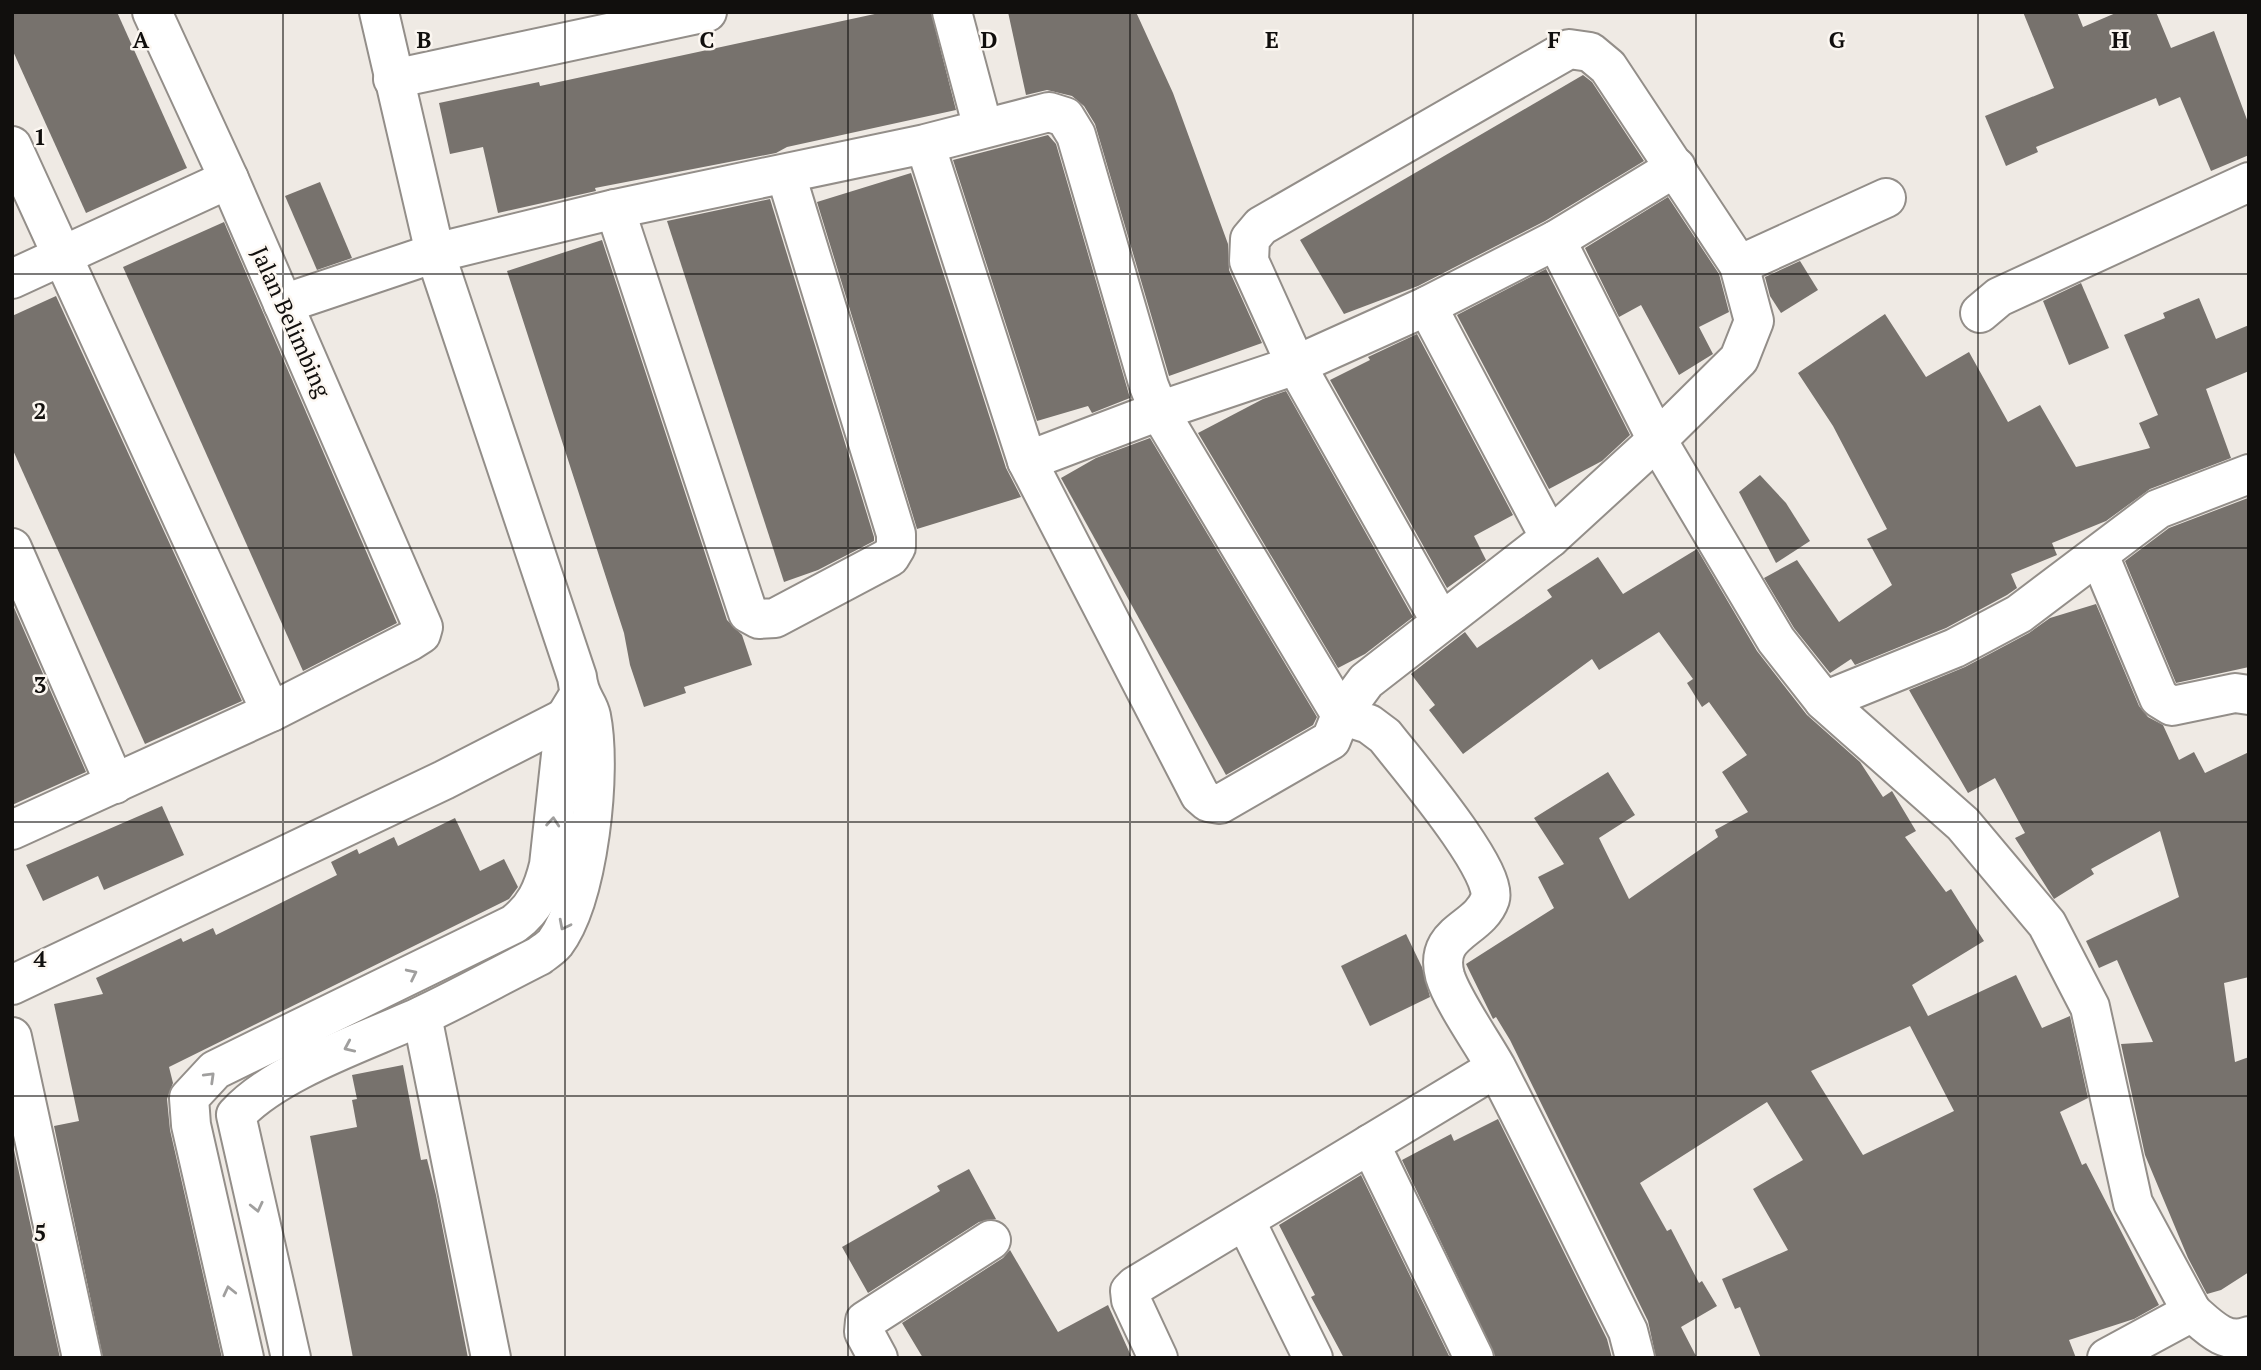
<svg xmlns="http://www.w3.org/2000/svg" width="2261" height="1370" viewBox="0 0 2261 1370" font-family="'PT Serif',serif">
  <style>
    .building { fill: #77726d; fill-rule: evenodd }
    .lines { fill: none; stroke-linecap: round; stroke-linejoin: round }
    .street-casing { stroke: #938e89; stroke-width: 42 }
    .street { stroke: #fff; stroke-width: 38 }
    .oneway { stroke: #a09f9e }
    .grid { fill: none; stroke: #110f0d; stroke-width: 2; stroke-opacity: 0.55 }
    .labels { text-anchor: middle; stroke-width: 5; stroke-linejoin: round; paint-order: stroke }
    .street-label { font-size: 23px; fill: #110f0d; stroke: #fcf7f1 }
    .grid-label { font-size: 23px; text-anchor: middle; font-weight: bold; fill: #110f0d; stroke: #fcf7f1; stroke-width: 5; stroke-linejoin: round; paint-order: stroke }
  </style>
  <rect width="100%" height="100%" fill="#efeae4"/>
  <g class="building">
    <path d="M12,12H117L187,168L86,213L12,49Z"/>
    <path d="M884,12H931L956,110L787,147L776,153L595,188L596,191L498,213L483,147L450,154L439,103L539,82L540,86Z"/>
    <path d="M1008,12H1136L1173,93L1228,244L1229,270L1262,343L1169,376L1095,124L1084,106L1072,96L1047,90L1026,95Z"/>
    <path d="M2023,12H2077L2083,27L2118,12H2156L2171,48L2214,31L2249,125V155L2211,171L2180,97L2159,106L2156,98L2036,147L2038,152L2006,166L1985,116L2054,88Z"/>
    <path d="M1583,75L1592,82L1644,161L1545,221L1418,286L1344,314L1300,240Z"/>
    <path d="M1048,135L1056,144L1130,398L1092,413L1088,406L1037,421L953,160Z"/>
    <path d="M911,173L1006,468L1021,497L917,529L817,202Z"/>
    <path d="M320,182L352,258L317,270L285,196Z"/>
    <path d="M1668,197L1719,274L1729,312L1699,327L1713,354L1679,375L1641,305L1619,317L1585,248Z"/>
    <path d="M770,199L874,537V541L818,570L784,582L667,221Z"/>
    <path d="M224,222L397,623L303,671L123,267Z"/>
    <path d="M602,240L727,620L742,635L752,665L684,687L686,693L644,707L630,665L624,633L507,271Z"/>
    <path d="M1800,261L1818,290L1781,313L1770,296L1765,277Z"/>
    <path d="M1546,269L1630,435L1602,461L1549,489L1457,315Z"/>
    <path d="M2081,283L2109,348L2069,365L2043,301Z"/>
    <path d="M56,296L242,701L145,744L12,448V316Z"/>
    <path d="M2199,298L2216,339L2249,325V371L2206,389L2231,458L2150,489L2106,521L2052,543L2057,555L2011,574L2017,588L2007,595L1946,628L1855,665L1851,659L1830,673L1794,628L1764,578L1797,560L1839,622L1892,585L1867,539L1887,529L1833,426L1798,373L1885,314L1926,377L1969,352L2008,422L2040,405L2076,467L2150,448L2139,423L2158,415L2124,335L2165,318L2163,313Z"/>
    <path d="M1417,334L1513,515L1474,536L1486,560L1447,588L1330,380L1370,360L1368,357Z"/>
    <path d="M1286,391L1413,617L1365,654L1338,668L1198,433L1263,399Z"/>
    <path d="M1150,438L1317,717L1313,725L1226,775L1061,478L1096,458Z"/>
    <path d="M1760,475L1786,503L1810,541L1776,563L1739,492Z"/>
    <path d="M2248,498L2249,667L2176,683L2125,561L2169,528Z"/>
    <path d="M1697,549L1757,651L1807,715L1860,762L1883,797L1892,791L1916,831L1905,837L1946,892L1951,889L1984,941L1912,985L1928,1016L2016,975L2042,1028L2070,1016L2088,1098L2060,1112L2082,1165L2086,1163L2159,1305L2134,1319L2069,1340L2076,1358H1761L1740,1307L1735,1309L1722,1279L1788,1250L1753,1189L1803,1160L1767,1102L1640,1183L1667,1231L1671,1229L1699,1283L1702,1281L1717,1306L1681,1327L1697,1358H1656L1648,1321L1510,1040L1496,1017L1493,1019L1466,964L1554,908L1538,877L1564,864L1534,818L1608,772L1635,815L1599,838L1629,899L1718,837L1715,830L1748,812L1722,772L1747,755L1709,702L1702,707L1687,683L1693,679L1659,632L1599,670L1592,659L1463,754L1429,710L1435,705L1411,674L1465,632L1477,648L1552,597L1547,590L1598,557L1623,594ZM1910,1026L1954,1111L1863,1155L1811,1071Z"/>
    <path d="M12,603L86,772L12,805Z"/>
    <path d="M2096,604L2139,706L2148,717L2163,725L2179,760L2194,752L2205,773L2249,752V977L2224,983L2235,1062L2249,1057V1272L2221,1290L2207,1294L2188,1258L2145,1155L2121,1044L2153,1042L2117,960L2099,968L2086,941L2179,897L2160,831L2091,869L2094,874L2054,899L2015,838L2025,833L1995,778L1968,793L1909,690L1965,667L2029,633L2050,618Z"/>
    <path d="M162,806L184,855L104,890L98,876L43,901L26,865Z"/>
    <path d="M455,818L480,871L504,859L518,887L509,899L169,1067L173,1083L167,1099L170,1130L222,1358H103L54,1126L79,1121L54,1004L103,994L96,978L181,938L183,942L213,928L216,935L337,875L331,862L357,849L359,854L394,837L398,846Z"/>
    <path d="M1406,934L1422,967L1430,997L1370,1026L1341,966Z"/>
    <path d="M403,1065L421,1160L427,1159L436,1195L468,1358H353L310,1136L357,1127L352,1100L357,1099L352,1075Z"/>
    <path d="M1498,1119L1607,1339L1612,1358H1496L1402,1160L1451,1134L1454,1141Z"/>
    <path d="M12,1141L60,1358H12Z"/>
    <path d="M969,1169L996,1219L979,1222L868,1293L842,1247L940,1191L937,1186Z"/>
    <path d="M1361,1175L1450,1358H1344L1311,1297L1315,1295L1279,1225Z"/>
    <path d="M1010,1250L1058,1332L1108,1305L1132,1358H923L902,1323L1003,1258Z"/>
  </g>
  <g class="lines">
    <defs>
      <g id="street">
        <path d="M952,12L983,128"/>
        <path d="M393,79L707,12"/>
        <path d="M12,146L271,712"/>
        <path d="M615,209L748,613L759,619L775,618L890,557L896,547V534L786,175"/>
        <path d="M1556,240L1657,440L1776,640L1824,701L1963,824L2047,924L2090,1007L2133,1203L2192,1312"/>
        <path d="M1739,265L1886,198"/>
        <path d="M12,279L229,179"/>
        <path d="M283,304L435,253L615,209L925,144L1049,112L1065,117L1076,135L1149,386L1159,411L1341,715L1331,740L1220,804L1208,802L1200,795L1027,461L925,144"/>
        <path d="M1427,306L1550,538"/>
        <path d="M1980,313L1999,297L2249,182"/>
        <path d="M1027,461L1159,411L1296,365L1427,306L1556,240L1676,167"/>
        <path d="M12,548L115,784"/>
        <path d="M2099,555L2159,698L2172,706L2235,693L2249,695"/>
        <path d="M1441,622L1296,365L1249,261L1250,239L1261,226L1569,49L1590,52L1608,67L1739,265L1754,321L1739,359L1657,440L1550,538L1366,681L1341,715L1369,724L1385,736C1405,762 1499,871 1490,899C1479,931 1433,931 1445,976C1452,1000 1484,1045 1497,1069C1542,1156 1584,1244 1628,1331L1635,1358"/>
        <path d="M1824,701L1955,648L2019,614L2158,509L2249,474"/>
        <path d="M12,830L271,712L410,641L421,634L423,627L229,179L152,12"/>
        <path d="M12,985L444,780L565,718L586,715"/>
        <path d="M422,1016L491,1358"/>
        <path d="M12,1037L82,1358"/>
        <path d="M1370,1144L1474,1358"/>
        <path d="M1245,1220L1313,1358"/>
        <path d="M244,1358L191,1125L189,1098L215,1070L514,924C535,908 543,890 549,865L565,718L579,695"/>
        <path d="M291,1358L236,1115C276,1071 364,1042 419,1017C460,998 499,976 539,956C544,952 551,948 555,943C589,898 602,770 591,716C588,702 579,698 577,677L435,253L379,12"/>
        <path d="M878,1358L864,1332L865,1321L991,1240"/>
        <path d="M1158,1358L1131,1300L1130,1291L1135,1286L1496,1068"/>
        <path d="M2107,1358L2192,1312C2208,1326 2226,1346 2249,1336"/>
      </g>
    </defs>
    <use href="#street" class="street-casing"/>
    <use href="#street" class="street"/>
  </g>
  <defs><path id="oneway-chevron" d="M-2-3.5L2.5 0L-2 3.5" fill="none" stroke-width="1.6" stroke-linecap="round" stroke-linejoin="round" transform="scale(1.75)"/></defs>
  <g class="oneway">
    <use href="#oneway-chevron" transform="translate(553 822) rotate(-85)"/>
    <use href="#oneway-chevron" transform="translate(564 925) rotate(117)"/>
    <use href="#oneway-chevron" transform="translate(412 974) rotate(-26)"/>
    <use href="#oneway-chevron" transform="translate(349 1047) rotate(156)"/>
    <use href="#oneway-chevron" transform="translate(210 1077) rotate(-44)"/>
    <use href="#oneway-chevron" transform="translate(257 1207) rotate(77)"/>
    <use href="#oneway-chevron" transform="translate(229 1291) rotate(-103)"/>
  </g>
  <path class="grid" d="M283,12V1358M565,12V1358M848,12V1358M1130,12V1358M1413,12V1358M1696,12V1358M1978,12V1358M12,274H2249M12,548H2249M12,822H2249M12,1096H2249"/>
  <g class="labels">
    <g class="street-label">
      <text transform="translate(291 322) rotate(66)" y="8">Jalan Belimbing</text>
    </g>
  </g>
  <g class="grid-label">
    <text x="141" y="48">A</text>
    <text x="424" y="48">B</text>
    <text x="707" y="48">C</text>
    <text x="989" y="48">D</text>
    <text x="1272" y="48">E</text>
    <text x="1554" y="48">F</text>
    <text x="1837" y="48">G</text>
    <text x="2120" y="48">H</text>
    <text x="40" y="145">1</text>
    <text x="40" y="419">2</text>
    <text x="40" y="693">3</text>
    <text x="40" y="967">4</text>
    <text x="40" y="1241">5</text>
  </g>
  <rect width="2261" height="1370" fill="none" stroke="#110f0d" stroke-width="28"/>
</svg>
